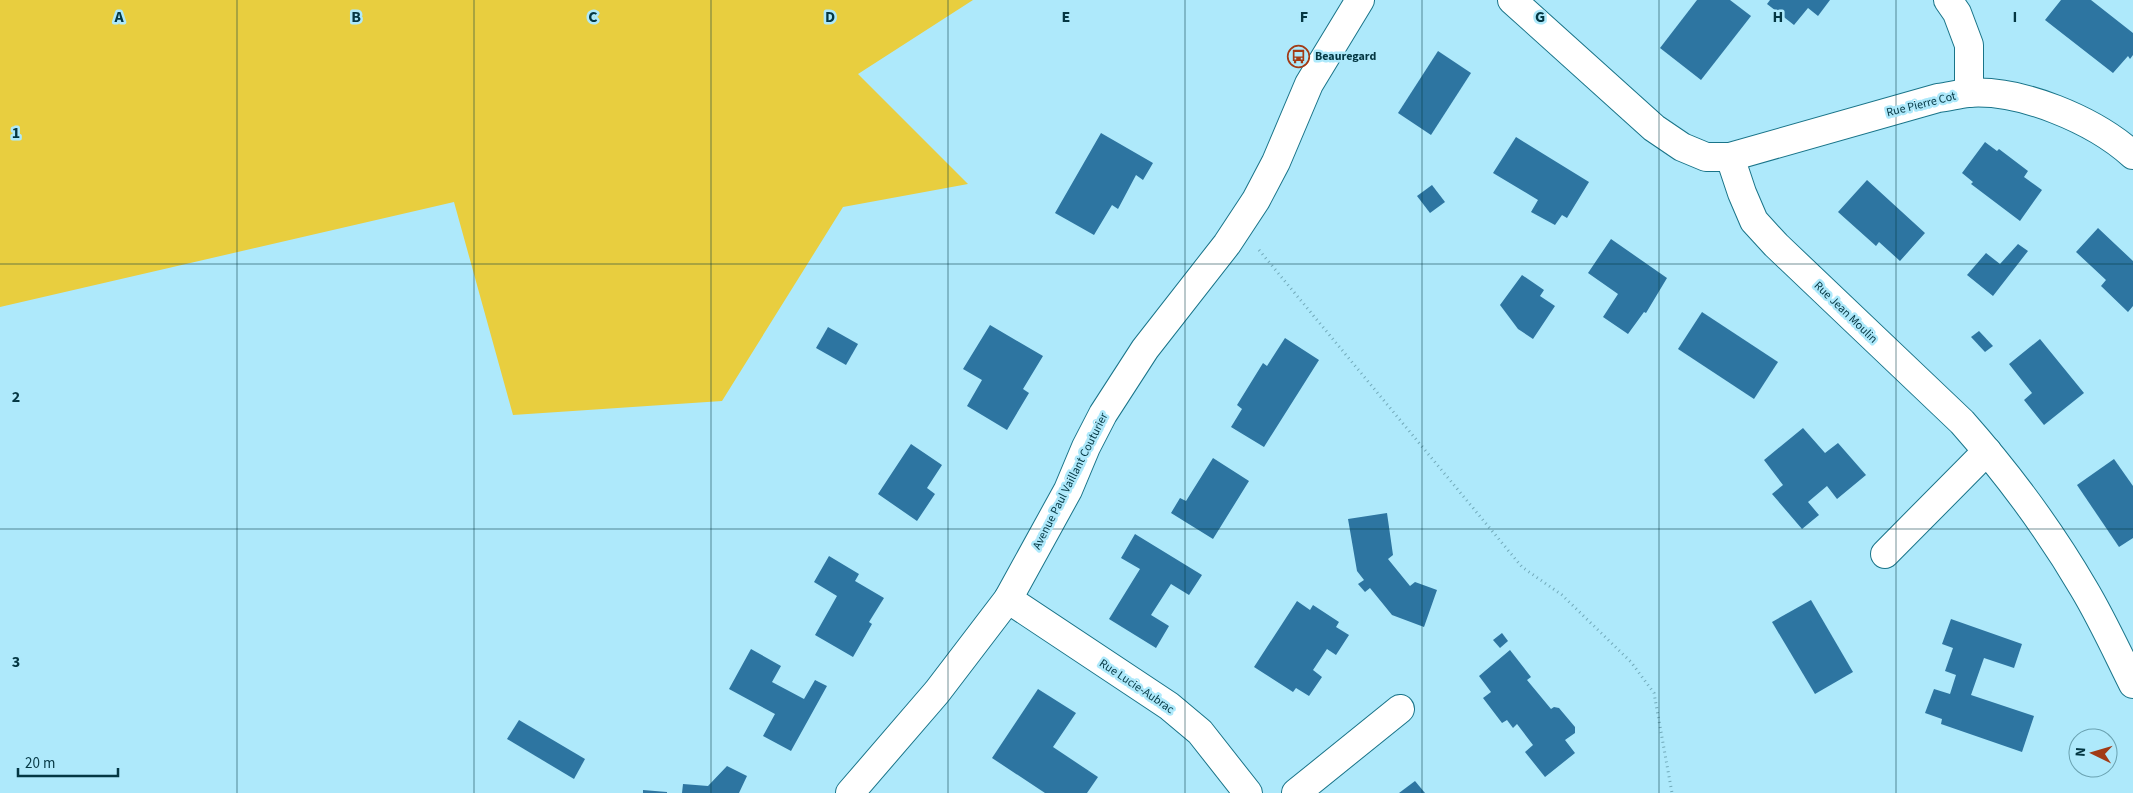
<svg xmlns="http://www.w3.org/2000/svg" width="2133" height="793" viewBox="0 0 2133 793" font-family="'Source Sans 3',sans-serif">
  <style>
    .green { fill: #e8ce3f }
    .building { fill: #2d75a1 }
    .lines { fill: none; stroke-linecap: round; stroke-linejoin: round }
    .minor-casing { stroke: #197489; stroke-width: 30 }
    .path { stroke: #72aaba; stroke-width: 3; stroke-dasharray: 1 4; stroke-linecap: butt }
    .minor { stroke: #fff; stroke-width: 28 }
    .grid { fill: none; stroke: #043743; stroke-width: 1; stroke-opacity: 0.55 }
    .labels { text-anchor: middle; stroke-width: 5; stroke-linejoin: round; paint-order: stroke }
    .poi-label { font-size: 12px; font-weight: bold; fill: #043743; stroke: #aee9fb; text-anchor: start }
    .street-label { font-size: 12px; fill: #043743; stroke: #aee9fb }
    .grid-label { font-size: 16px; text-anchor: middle; font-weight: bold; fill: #043743; stroke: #aee9fb; stroke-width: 5; stroke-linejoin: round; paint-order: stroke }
  </style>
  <rect width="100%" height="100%" fill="#aee9fb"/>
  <path class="green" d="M0,0H973L858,74L968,184L843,207L722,401L513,415L454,202L0,307Z"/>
  <g class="building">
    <path d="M1697,0H1730L1751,16L1701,80L1660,48Z"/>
    <path d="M1770,0H1830L1818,16L1808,8L1794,25L1767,4Z"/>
    <path d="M2061,0H2091L2133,33V55L2130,59L2128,56L2113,73L2045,20Z"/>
    <path d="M1438,51L1471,73L1431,135L1398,113Z"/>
    <path d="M1101,133L1153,163L1143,180L1136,175L1118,209L1112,205L1094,235L1055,213Z"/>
    <path d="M1516,137L1589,182L1567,218L1562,215L1555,225L1531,212L1538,200L1493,173Z"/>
    <path d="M1985,142L1997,151L1999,149L2028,171L2024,177L2042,190L2020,221L1971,184L1973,182L1962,173Z"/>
    <path d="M1867,180L1925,233L1900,261L1879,242L1876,246L1838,212Z"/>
    <path d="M1432,185L1445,202L1430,213L1417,196Z"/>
    <path d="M2098,228L2133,261V306L2128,312L2101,286L2106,280L2076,252Z"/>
    <path d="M1611,239L1667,278L1646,313L1644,312L1628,334L1603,317L1618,294L1588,273Z"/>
    <path d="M2018,244L2028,251L1993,296L1967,275L1986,253L2000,264Z"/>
    <path d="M1522,275L1544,290L1540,296L1555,306L1533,339L1518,329L1500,305Z"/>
    <path d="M1702,312L1778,362L1754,399L1678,349Z"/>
    <path d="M990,325L1043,356L1023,389L1029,393L1007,430L967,406L982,380L963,369Z"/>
    <path d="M828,327L858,344L846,365L816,348Z"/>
    <path d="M1979,331L1993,346L1985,352L1971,337Z"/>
    <path d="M1285,338L1319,360L1264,447L1231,427L1242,409L1237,405L1263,363L1267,366Z"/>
    <path d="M2040,339L2084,393L2044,425L2024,400L2032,393L2009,364Z"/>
    <path d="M1803,428L1825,453L1838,443L1866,475L1837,499L1827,486L1808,502L1819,515L1802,529L1772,494L1783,485L1764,460Z"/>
    <path d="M911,444L942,465L927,488L935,494L917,521L878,494Z"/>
    <path d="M1213,458L1249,481L1213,539L1171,513L1180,498L1186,501Z"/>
    <path d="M2114,459L2133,486V538L2119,547L2077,485Z"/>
    <path d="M1387,513L1393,555L1388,559L1410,586L1415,582L1437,590L1424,627L1392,615L1370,588L1365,592L1358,584L1364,580L1357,571L1348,519Z"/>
    <path d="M1135,534L1202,575L1189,595L1171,584L1151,615L1169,626L1156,648L1109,619L1140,569L1121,558Z"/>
    <path d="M829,556L859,574L855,581L884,598L869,622L872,624L853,657L815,635L837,596L814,582Z"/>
    <path d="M1811,600L1853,672L1815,694L1772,622Z"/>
    <path d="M1297,601L1310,610L1313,605L1339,622L1336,627L1349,635L1336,655L1327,649L1313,670L1322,677L1309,696L1296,688L1293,692L1254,667Z"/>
    <path d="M1951,619L2022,644L2014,668L1984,658L1971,695L2034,716L2022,752L1941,724L1942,719L1925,713L1934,689L1950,694L1956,675L1945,671L1953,648L1942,644Z"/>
    <path d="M1502,633L1508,641L1500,648L1493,640Z"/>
    <path d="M751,649L781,666L772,682L804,699L815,680L827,686L791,751L763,736L775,714L729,689Z"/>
    <path d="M1510,650L1531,677L1527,680L1551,709L1554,707L1559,708L1575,727V733L1565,740L1575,753L1545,777L1525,752L1533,745L1517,724L1513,728L1507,720L1502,723L1483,698L1491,692L1479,676Z"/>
    <path d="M1038,689L1076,713L1053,747L1098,777L1087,793H1045L992,758Z"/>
    <path d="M519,720L585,759L574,779L507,739Z"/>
    <path d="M727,766L747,776L739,793H682L683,784L708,786Z"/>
    <path d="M1415,781L1425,793H1399Z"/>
    <path d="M643,790L667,792V793H643Z"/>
  </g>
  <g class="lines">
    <defs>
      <g id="minor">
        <path d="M1512,0L1654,128L1682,147L1706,157H1730L1938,98C1948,97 1958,94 1968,93C2021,89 2094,120 2133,155"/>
        <path d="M1948,0L1957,13L1969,45V93"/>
        <path d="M1730,157L1742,193L1754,221L1776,245L1962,422C2008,474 2049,529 2084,589C2102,619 2117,652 2133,684"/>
        <path d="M1885,554L1987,451"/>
        <path d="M1008,599L1169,706L1200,732L1248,793"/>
        <path d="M850,793L937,692L1008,599L1068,490L1086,447L1103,414L1145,349L1227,244L1256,200L1276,162L1309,84L1360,0"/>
        <path d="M1296,793L1400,709"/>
      </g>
    </defs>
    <use href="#minor" class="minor-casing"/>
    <path class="path" d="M1259,250L1522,567L1562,595L1631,662L1654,693L1672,793"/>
    <use href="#minor" class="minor"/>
  </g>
  <path class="grid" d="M237,0V793M474,0V793M711,0V793M948,0V793M1185,0V793M1422,0V793M1659,0V793M1896,0V793M0,264H2133M0,529H2133"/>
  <defs>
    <symbol id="bus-ring" viewBox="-11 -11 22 22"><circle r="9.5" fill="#aee9fb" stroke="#a23b16" stroke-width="1.5"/><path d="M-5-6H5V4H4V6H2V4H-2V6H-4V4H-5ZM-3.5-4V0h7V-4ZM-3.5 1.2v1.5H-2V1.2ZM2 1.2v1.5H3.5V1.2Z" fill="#a23b16"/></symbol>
  </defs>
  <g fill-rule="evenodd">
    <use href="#bus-ring" x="1286" y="44" width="25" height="25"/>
  </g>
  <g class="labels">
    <g class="poi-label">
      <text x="1315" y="60">Beauregard</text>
    </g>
    <g class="street-label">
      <text transform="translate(1921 104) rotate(-14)" y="4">Rue Pierre Cot</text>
      <text transform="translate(1846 312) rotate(44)" y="4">Rue Jean Moulin</text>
      <text transform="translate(1070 481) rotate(-63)" y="4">Avenue Paul Vaillant Couturier</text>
      <text transform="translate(1137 686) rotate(34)" y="4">Rue Lucie-Aubrac</text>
    </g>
  </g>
  <g class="grid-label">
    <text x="119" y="22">A</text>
    <text x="356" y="22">B</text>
    <text x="593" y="22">C</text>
    <text x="830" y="22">D</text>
    <text x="1066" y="22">E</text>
    <text x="1304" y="22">F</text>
    <text x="1540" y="22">G</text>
    <text x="1778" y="22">H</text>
    <text x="2015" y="22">I</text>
    <text x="16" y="138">1</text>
    <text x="16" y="402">2</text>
    <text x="16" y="667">3</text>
  </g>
  <g transform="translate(2093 753) rotate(275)"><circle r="24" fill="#aee9fb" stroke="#6aa2b1"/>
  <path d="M0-4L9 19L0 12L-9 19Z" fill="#a23b16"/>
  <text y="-8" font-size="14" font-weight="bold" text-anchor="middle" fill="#043743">N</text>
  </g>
  <path d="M18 768v8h100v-8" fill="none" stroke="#043743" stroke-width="2.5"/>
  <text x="25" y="768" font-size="15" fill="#043743" stroke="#aee9fb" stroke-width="4" paint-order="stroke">20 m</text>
</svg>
